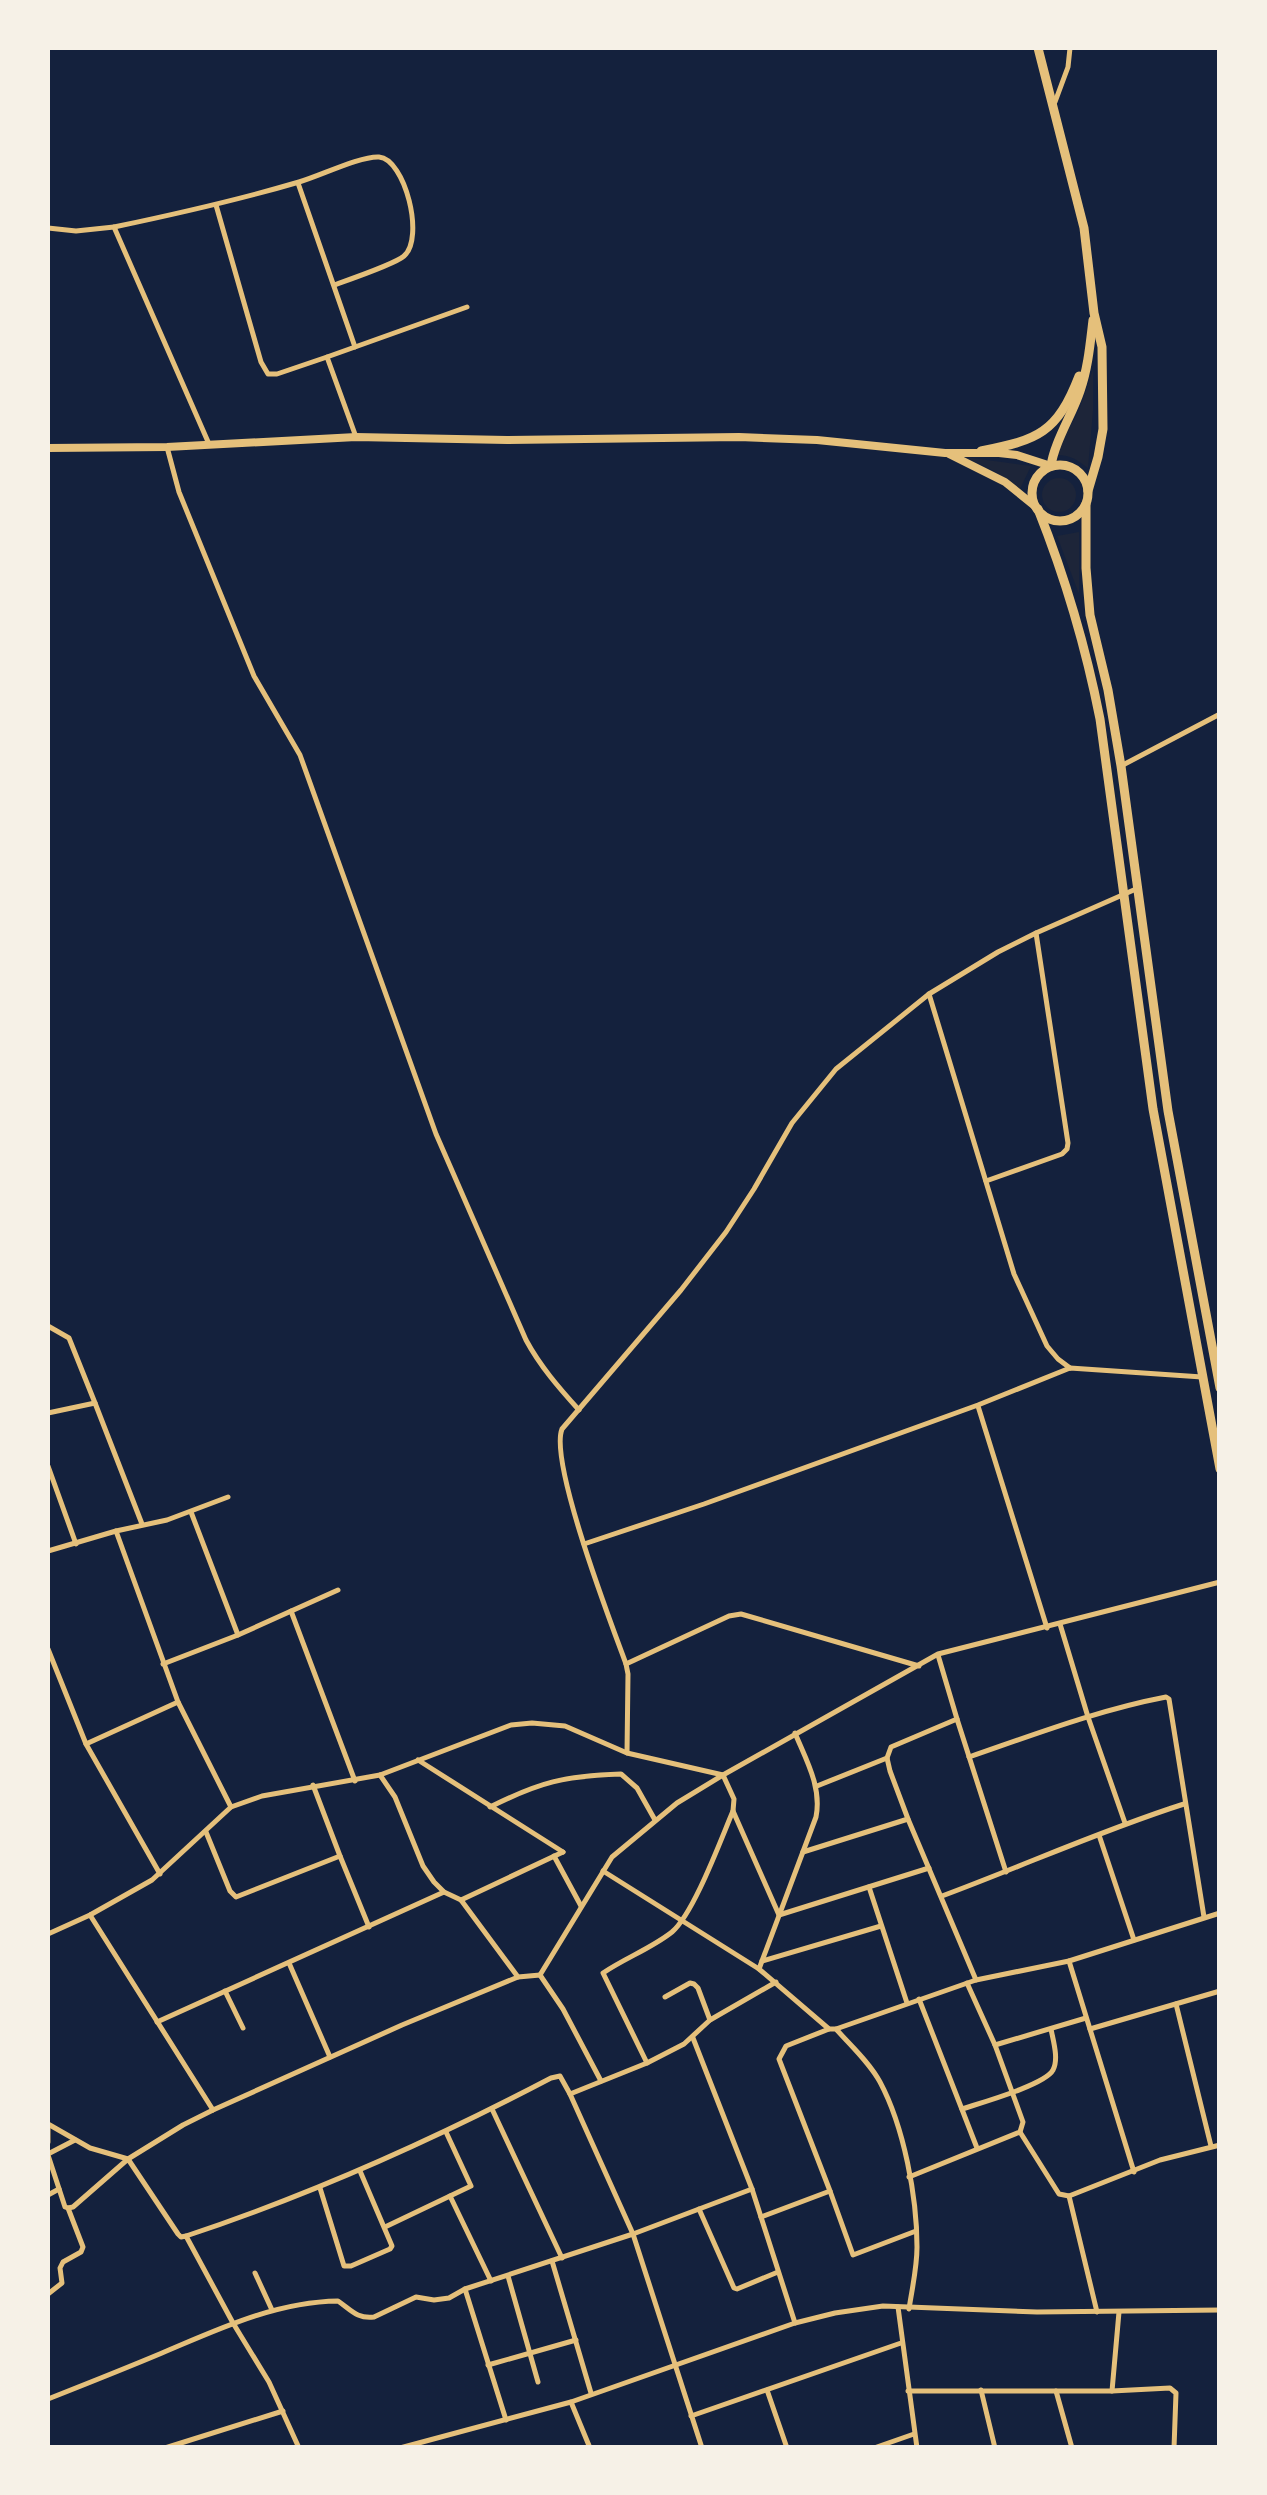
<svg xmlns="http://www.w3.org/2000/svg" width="1267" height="2495" viewBox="0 0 1267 2495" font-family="Quicksand,sans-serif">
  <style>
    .green { fill: #1d2539 }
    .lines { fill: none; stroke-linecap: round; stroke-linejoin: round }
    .minor { stroke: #e5c07b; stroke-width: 5 }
    .secondary { stroke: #e5c07b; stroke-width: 8 }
    .primary { stroke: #e5c07b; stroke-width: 9 }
  </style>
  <rect width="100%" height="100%" fill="#14213d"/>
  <g class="green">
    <path d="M1093,369V411L1088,468C1078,460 1069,454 1055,455L1079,410Z"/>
    <path d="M965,457L1031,466L1020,489L996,472Z"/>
    <circle cx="1059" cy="495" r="17"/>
    <path d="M1079,532V594L1057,536Z"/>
  </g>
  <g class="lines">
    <g class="minor">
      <path d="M1055,102L1068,67L1070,48"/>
      <path d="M298,183L355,347"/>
      <path d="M216,205L261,362L268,374H277L327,357L467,307"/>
      <path d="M114,227C176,214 238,200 299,182C320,176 360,156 379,157C405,159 425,238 404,256C395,264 348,280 334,285"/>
      <path d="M48,228L76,231L114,227L209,444"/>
      <path d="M327,357L356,437"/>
      <path d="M167,447L179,492L254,676L300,755L436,1134L526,1340C540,1366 559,1388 579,1410"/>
      <path d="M1121,766L1220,714"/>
      <path d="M929,994L1014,1274L1047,1346L1058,1359L1070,1368"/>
      <path d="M986,1181L1062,1154L1067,1149L1068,1143L1036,933"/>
      <path d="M48,1326L69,1338L95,1403"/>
      <path d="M978,1406L1047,1628"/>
      <path d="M48,1413L95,1403L142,1524"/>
      <path d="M48,1466L76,1544"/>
      <path d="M191,1512L238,1635"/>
      <path d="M116,1531L167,1520L228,1497"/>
      <path d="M584,1544L704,1504L978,1405L1070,1368L1202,1377"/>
      <path d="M48,1551L116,1531L178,1702L231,1807"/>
      <path d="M291,1611L355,1781"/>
      <path d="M1060,1624L1088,1717L1125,1823"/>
      <path d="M48,1649L86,1744L160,1874"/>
      <path d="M938,1655L957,1719"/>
      <path d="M163,1664L238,1635L338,1590"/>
      <path d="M626,1664L729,1616L741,1614L919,1666"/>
      <path d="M86,1744L178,1702"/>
      <path d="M627,1753L628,1674L626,1664C611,1623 549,1462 562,1429L681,1290L726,1232L754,1189L792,1123L836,1069L929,994L998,952L1036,933L1136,889"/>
      <path d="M969,1757C1033,1735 1098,1710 1166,1697L1169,1699L1204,1917"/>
      <path d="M418,1760L563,1852"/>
      <path d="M380,1775L395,1797L423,1866L434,1882L444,1892L461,1900L518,1977L540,1975L563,2009L601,2081"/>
      <path d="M313,1785L340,1856"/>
      <path d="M817,1786L887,1758"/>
      <path d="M490,1807C540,1782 564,1776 621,1774L637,1788L655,1820"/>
      <path d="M206,1832L230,1891L236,1897L340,1856L369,1927"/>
      <path d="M1099,1835L1134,1940"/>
      <path d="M803,1852L908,1819"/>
      <path d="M554,1856L581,1906"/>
      <path d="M603,1871L759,1969L829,2029H836C851,2046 869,2062 880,2082C904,2127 917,2197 917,2247C917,2268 912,2289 909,2309"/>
      <path d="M869,1887L907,2003"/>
      <path d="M942,1896C1023,1866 1102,1830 1184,1804"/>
      <path d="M461,1900L563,1852"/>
      <path d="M90,1915L213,2110"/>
      <path d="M48,1934L90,1915L152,1880L231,1807L262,1796L380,1775L511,1725L532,1723L565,1726L627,1753L723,1775L734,1799L733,1811L779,1915L929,1868"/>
      <path d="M762,1961L881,1926"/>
      <path d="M1069,1961L1134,2172"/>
      <path d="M289,1963L330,2057"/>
      <path d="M759,1969L816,1817C822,1787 806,1760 795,1733"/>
      <path d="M540,1975L612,1857L677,1803L723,1775L938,1654L1220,1582"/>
      <path d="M976,1980L908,1819L890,1771L887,1758L891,1747L957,1719L1006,1872"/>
      <path d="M967,1983L995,2045L1023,2122L1020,2132"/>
      <path d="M225,1991L243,2028"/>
      <path d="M665,1997L690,1983L694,1984L698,1988L710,2020"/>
      <path d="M919,1999L977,2148"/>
      <path d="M1176,2004L1211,2146"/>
      <path d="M157,2022L444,1892"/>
      <path d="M836,2029L976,1980L1069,1961L1220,1913"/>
      <path d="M1090,2029L1220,1991"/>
      <path d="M693,2038L752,2189L795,2323"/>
      <path d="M995,2045L1086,2018"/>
      <path d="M647,2063L603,1973C625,1958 652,1948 672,1932C694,1913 721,1839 733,1811"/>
      <path d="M570,2094L647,2063L684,2044L710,2020L776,1982"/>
      <path d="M492,2109L562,2258"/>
      <path d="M962,2109C980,2103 1045,2085 1053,2070C1059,2059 1053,2040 1051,2029"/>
      <path d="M48,2124L90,2148L128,2159L183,2125L213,2110L402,2025L518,1977"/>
      <path d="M446,2132L471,2186L450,2196"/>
      <path d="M48,2142V2125"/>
      <path d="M48,2154L75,2140"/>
      <path d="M48,2155L65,2207L68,2208L83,2247L81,2252L63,2262L60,2268L62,2283L48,2294"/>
      <path d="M909,2177L1020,2132L1059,2194L1069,2196L1160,2160L1220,2145"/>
      <path d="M320,2188L344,2266H351L390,2249L392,2246L360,2171"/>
      <path d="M830,2191L853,2255L916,2231"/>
      <path d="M48,2195L59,2189"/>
      <path d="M1069,2196L1097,2312"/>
      <path d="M68,2208L73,2207L128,2159L178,2234L181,2237L186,2236L233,2323L269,2382L299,2448"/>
      <path d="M699,2209L734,2288L737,2289L778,2272"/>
      <path d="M761,2217L830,2191L779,2059L786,2046L829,2029"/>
      <path d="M385,2227L450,2196L491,2281"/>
      <path d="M186,2236C313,2194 433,2140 551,2078L560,2076L570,2094L633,2234L702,2448"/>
      <path d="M552,2261L591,2393"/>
      <path d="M255,2273L272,2310"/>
      <path d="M508,2276L538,2382"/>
      <path d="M465,2289L506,2420"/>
      <path d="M898,2307L917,2448"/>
      <path d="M488,2365L576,2340"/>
      <path d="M767,2390L787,2448"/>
      <path d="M981,2390L995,2448"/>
      <path d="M908,2391H1112L1170,2388L1176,2393L1174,2448"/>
      <path d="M1056,2391L1072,2448"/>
      <path d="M1112,2391L1119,2312"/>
      <path d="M48,2399C86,2384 124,2369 162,2353C219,2329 275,2302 338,2301C351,2310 357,2319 374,2317L416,2297L434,2300L449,2298L465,2289L633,2234L752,2189"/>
      <path d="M571,2402L590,2448"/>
      <path d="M691,2416L901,2343"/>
      <path d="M165,2448L283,2411"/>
      <path d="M400,2448L571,2402L795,2323L835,2313L883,2306L1037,2312L1220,2310"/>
      <path d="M874,2448L914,2434"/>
    </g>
    <g class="secondary">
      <path d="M48,448L167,447L356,437L507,440L739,437L817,440L945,453H999L1017,455L1051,466"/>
      <path d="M949,454L1005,482L1036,507"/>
    </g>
    <g class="primary">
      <path d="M1038,48L1084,228L1094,313L1102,347L1103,429L1098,457L1088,491"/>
      <path d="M981,451C1038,440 1057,433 1079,376"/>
      <circle cx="1060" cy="493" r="28"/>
      <path d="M1051,466C1054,443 1072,415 1080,391C1088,368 1090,345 1093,320"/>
      <path d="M1086,504V568L1090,615L1108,690L1121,766L1168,1111L1220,1388"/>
      <path d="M1038,509C1065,577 1086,648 1100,719L1153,1109L1220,1469"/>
    </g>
  </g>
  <rect width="1267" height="2495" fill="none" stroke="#f6f1e7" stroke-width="100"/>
</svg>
